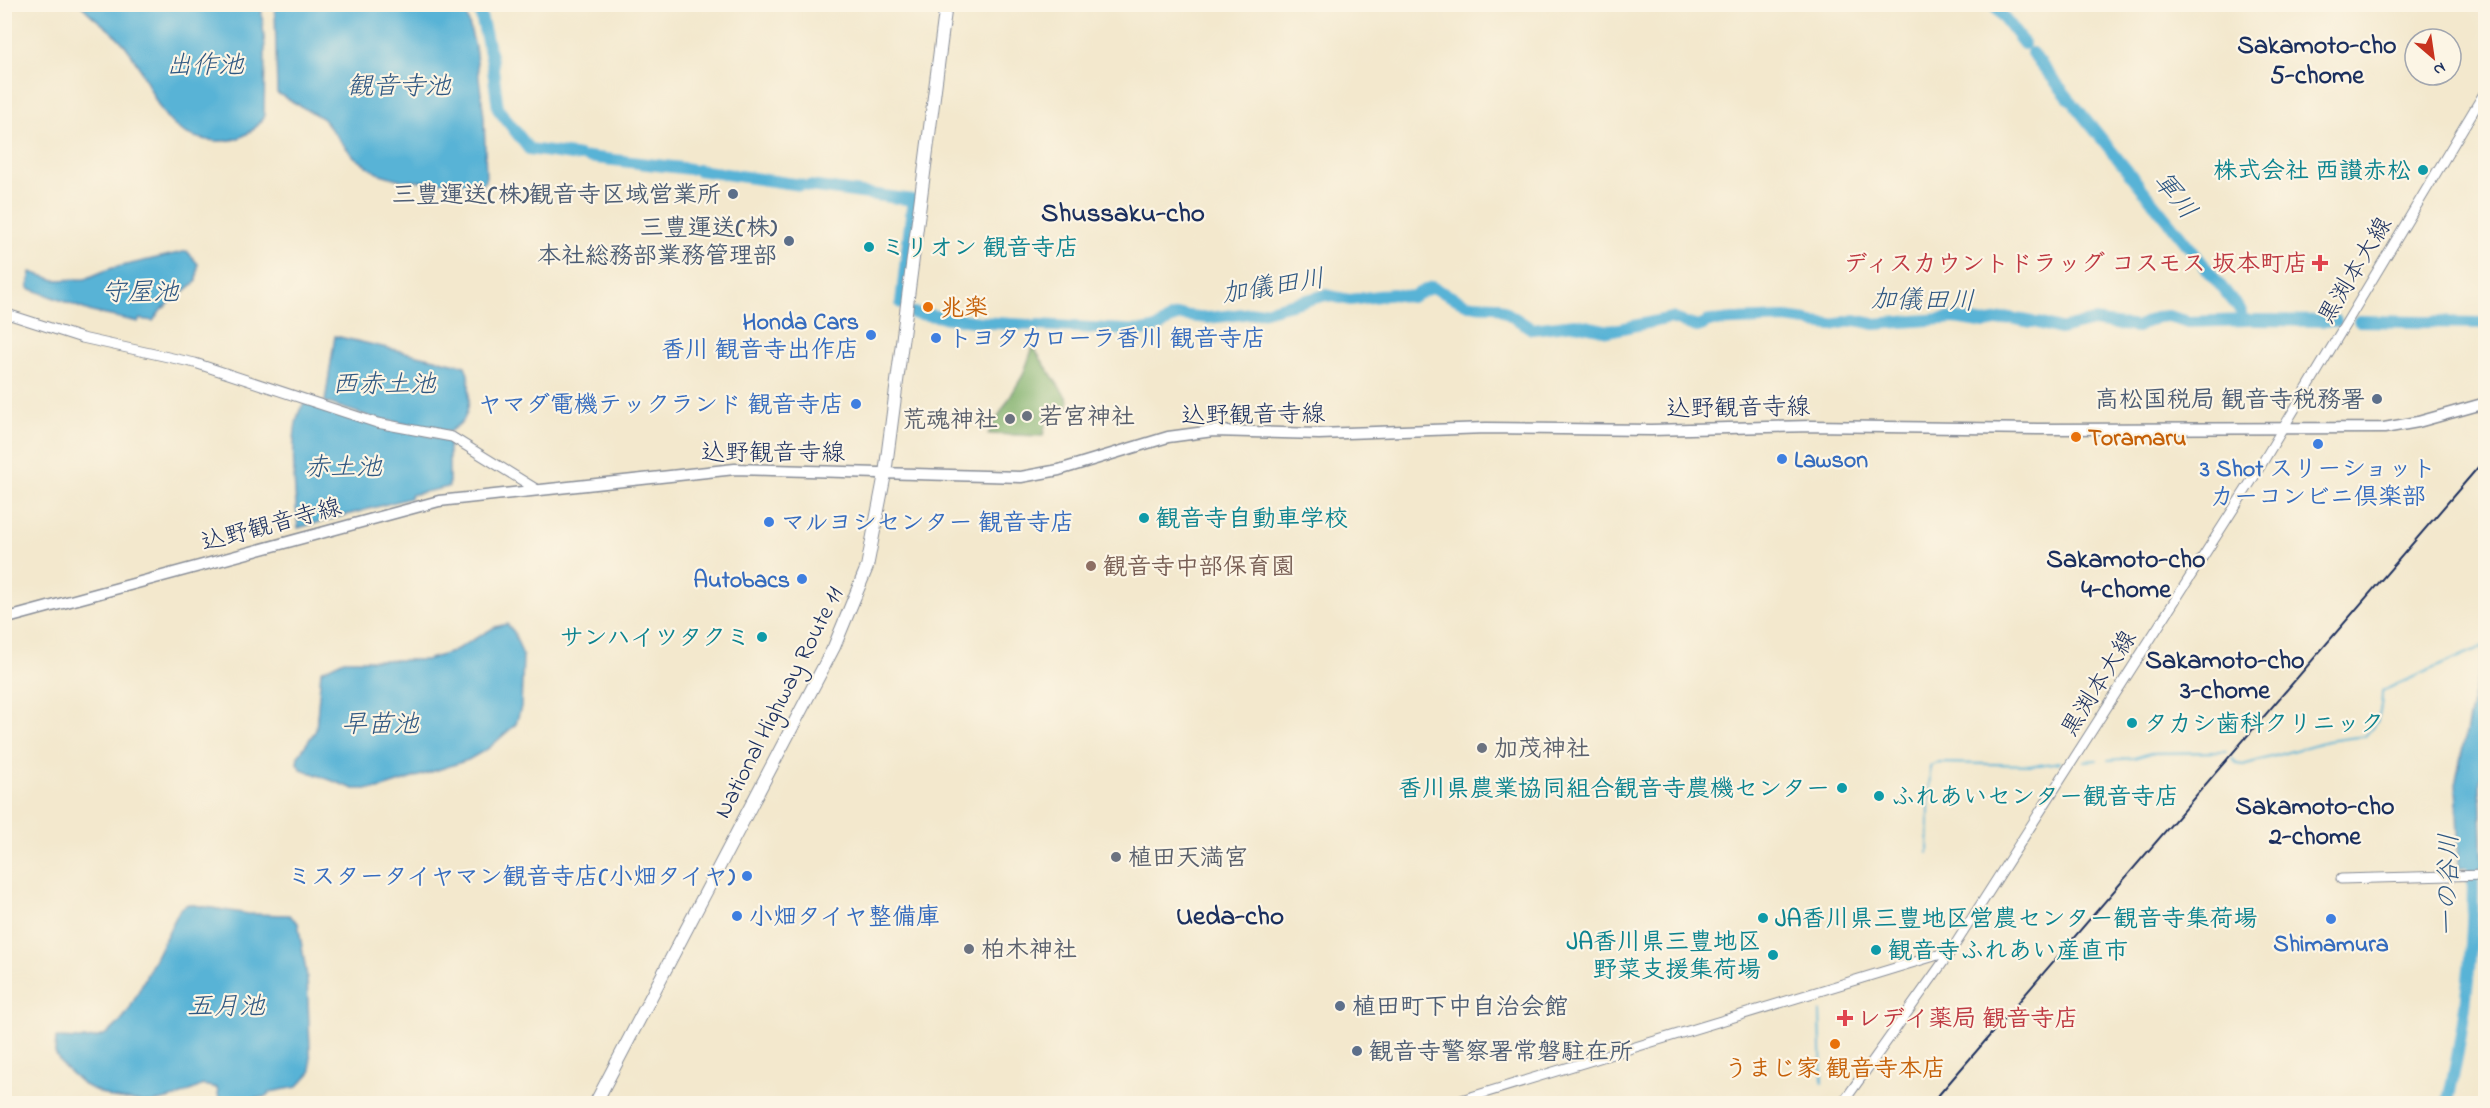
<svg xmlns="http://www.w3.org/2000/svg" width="2490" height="1108" viewBox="0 0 2490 1108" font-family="'Indie Flower','Klee One',sans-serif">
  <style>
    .forest { fill: #7bae68; stroke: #4b6e63; stroke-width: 1.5 }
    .water { fill: #59b3d6; stroke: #3a719a; stroke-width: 1.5 }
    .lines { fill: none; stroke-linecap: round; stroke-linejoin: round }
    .stream { stroke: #59b3d6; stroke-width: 2 }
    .river { stroke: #59b3d6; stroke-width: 12 }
    .secondary-casing { stroke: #878c96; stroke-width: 11 }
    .primary-casing { stroke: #878c96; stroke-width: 13 }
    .highway-casing { stroke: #878c96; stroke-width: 14 }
    .secondary { stroke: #fff; stroke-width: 9 }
    .primary { stroke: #fff; stroke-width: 10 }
    .highway { stroke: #fff; stroke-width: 12 }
    .rail { stroke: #1b2f5e; stroke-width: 2 }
    .culture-dot { fill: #0f9aa8; stroke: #fcf5e5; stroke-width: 2 }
    .service-dot { fill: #5c6f8a; stroke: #fcf5e5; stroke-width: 2 }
    .health-dot { fill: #e0444e; stroke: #fcf5e5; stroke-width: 2 }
    .food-dot { fill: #e8710a; stroke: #fcf5e5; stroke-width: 2 }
    .shop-dot { fill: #3f7fe0; stroke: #fcf5e5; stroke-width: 2 }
    .worship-dot { fill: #6b7280; stroke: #fcf5e5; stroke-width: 2 }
    .education-dot { fill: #8d6e63; stroke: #fcf5e5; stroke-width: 2 }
    .labels { text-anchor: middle; stroke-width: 4.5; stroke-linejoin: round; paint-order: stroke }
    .culture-label { font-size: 24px; font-weight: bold; fill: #0d838f; stroke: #fcf5e5; text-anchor: start }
    .service-label { font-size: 24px; font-weight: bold; fill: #4e5e75; stroke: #fcf5e5; text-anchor: end }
    .health-label { font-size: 24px; font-weight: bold; fill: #be3a42; stroke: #fcf5e5; text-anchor: end }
    .street-label { font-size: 24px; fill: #1b2f5e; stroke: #fcf5e5 }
    .food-label { font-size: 24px; font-weight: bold; fill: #c56008; stroke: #fcf5e5; text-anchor: start }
    .shop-label { font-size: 24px; font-weight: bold; fill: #366cbe; stroke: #fcf5e5; text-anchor: end }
    .worship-label { font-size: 24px; font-weight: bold; fill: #5b616d; stroke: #fcf5e5; text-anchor: start }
    .education-label { font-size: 24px; font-weight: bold; fill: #785e54; stroke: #fcf5e5; text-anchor: start }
    .neighbourhood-label { font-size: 26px; font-weight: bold; fill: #1b2f5e; stroke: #fcf5e5 }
    .water-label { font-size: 26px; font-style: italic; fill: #2e5782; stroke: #fcf5e5 }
    .quarter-label { font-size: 27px; font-weight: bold; fill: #1b2f5e; stroke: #fcf5e5 }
  </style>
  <rect width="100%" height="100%" fill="#fcf5e5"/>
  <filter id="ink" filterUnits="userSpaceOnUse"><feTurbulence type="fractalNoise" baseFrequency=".0167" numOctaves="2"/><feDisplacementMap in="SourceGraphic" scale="12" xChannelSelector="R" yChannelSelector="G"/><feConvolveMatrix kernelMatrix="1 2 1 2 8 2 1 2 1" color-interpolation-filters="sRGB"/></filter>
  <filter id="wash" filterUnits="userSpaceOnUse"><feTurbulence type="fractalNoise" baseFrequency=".008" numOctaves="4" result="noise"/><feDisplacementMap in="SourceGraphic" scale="24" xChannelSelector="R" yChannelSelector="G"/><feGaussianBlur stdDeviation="1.35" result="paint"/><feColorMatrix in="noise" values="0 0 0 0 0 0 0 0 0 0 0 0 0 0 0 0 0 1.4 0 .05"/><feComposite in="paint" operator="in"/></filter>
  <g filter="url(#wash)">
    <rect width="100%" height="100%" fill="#f3e8cd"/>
    <path class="forest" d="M1033,347L1068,400V407L1049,406L1043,436L988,434L1023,375Z"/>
    <g class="water">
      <path d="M81,5H261L265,47L264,118C252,134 237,142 217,141C157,137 158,93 130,52C117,32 96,22 81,5Z"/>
      <path d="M275,5H464L475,47L484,117L486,181L482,184L401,180L377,173L353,156L322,118L277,93Z"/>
      <path d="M187,251L198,264L197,281L161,310L153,321L140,319L138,322L92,312L28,288L31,272L55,280L85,279L109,269Z"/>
      <path d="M335,336L465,366C471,377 471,407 464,419C461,424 454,428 449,432L374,418L325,402Z"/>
      <path d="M305,403L449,441V487L410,495V498L298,528C296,504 286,418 305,403Z"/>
      <path d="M507,624L514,632L523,656L521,707L516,724L489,748L468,760L379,789H354L301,769L297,763L298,756L316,730L321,671L344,660H426L452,652L495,627Z"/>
      <path d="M2485,641L2486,750L2480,783L2483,867H2459L2456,780Z"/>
      <path d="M188,904L248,914L289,915L298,923L307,977L311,1072L297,1087L270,1092L265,1097L220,1104L217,1088L203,1085L179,1096L151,1103L112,1098L84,1085L62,1065L55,1053L56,1038C93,1040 107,1043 129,1010L180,909Z"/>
    </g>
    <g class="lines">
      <g class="stream">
        <path d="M2232,758L2237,764L2243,765L2327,741L2365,736C2379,722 2382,711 2382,691L2486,645"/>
        <path d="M2108,760L2134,758L2151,753L2226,752"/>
        <path d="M2084,761L2097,760"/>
        <path d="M1928,853L1930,766L1938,763L2039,765L2060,762"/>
        <path d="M1820,1011L1822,1083"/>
      </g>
      <g class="river">
        <path d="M478,4L492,61L498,109L529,149L579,156"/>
        <path d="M1993,4L2024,44"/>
        <path d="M2032,53L2071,101"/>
        <path d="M2076,107L2241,311"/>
        <path d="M588,157L690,169"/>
        <path d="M698,170L801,185"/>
        <path d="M809,186L913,200"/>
        <path d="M901,303L912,207"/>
        <path d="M913,313L980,322L1029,325"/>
        <path d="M2255,320L2337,321"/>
        <path d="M1708,321L1786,318L1807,321"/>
        <path d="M2359,321L2486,323"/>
        <path d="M1813,323L1832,325L1855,320L1874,324L1955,318L1985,323L2010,318L2032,322"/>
        <path d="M2038,323L2060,329L2093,321L2137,327L2157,317L2168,316L2189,322L2247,320"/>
        <path d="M1038,325L1143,331L1153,329"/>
        <path d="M1160,326L1171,318L1180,315L1208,318L1261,312L1326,295L1350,300L1393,294L1411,297L1432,287L1468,305L1496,306L1532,329L1575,324L1609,331L1671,318L1697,327L1703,325"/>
        <path d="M2447,1104C2466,1026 2476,932 2472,852"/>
      </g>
    </g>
  </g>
  <g filter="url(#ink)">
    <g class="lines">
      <defs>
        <g id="secondary">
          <path d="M4,313L82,338L195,363L377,423L452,437L536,489"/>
          <path d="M2341,879L2486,875"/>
          <path d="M1448,1104L1951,951"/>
          <path d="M1842,1104L1951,951L2252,480L2486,90"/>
        </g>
        <path id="primary" d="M4,619L439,501L735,469L1021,477L1059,470L1168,437L1213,431L1319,434L1486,428L1651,430L1811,426L2037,429L2384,428L2418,422L2486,403"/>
        <path id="highway" d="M595,1104L834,647L867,567L885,474L946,4"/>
      </defs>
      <use href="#secondary" class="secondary-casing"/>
      <use href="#primary" class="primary-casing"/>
      <use href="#highway" class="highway-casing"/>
      <use href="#secondary" class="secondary"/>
      <use href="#primary" class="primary"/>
      <use href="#highway" class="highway"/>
      <path class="rail" d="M1931,1104L2486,458"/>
    </g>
  </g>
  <g class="culture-dot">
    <circle cx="2423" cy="170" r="6"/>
    <circle cx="869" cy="247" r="6"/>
    <circle cx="1144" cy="518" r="6"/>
    <circle cx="762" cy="637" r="6"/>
    <circle cx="2132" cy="723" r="6"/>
    <circle cx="1842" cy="788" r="6"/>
    <circle cx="1879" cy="796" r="6"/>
    <circle cx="1763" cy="918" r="6"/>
    <circle cx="1876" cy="950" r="6"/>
    <circle cx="1773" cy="955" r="6"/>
  </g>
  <g class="service-dot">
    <circle cx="733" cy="194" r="6"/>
    <circle cx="789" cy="241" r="6"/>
    <circle cx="2377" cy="399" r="6"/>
    <circle cx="1340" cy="1006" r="6"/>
    <circle cx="1357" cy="1051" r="6"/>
  </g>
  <g class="health-dot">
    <path d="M2317 254h6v6h6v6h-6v6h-6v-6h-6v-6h6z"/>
    <path d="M1842 1009h6v6h6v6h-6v6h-6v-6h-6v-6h6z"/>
  </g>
  <g class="food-dot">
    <circle cx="928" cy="307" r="6"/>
    <circle cx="2076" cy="437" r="6"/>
    <circle cx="1835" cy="1044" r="6"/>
  </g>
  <g class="shop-dot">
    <circle cx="871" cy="335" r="6"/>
    <circle cx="936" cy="338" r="6"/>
    <circle cx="856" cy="404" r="6"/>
    <circle cx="2318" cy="444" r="6"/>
    <circle cx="1782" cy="459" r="6"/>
    <circle cx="769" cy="522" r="6"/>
    <circle cx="802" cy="579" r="6"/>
    <circle cx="747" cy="876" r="6"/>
    <circle cx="737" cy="916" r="6"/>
    <circle cx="2331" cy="919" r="6"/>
  </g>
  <g class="worship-dot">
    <circle cx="1027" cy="416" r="6"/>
    <circle cx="1010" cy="419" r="6"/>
    <circle cx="1482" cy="748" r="6"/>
    <circle cx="1116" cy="857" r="6"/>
    <circle cx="969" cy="949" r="6"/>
  </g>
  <circle class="education-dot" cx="1091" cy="566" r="6"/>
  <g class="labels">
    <g class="culture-label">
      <text x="2411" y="178" text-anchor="end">株式会社 西讃赤松</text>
      <text x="881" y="255">ミリオン 観音寺店</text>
      <text x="1156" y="526">観音寺自動車学校</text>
      <text x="750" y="645" text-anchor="end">サンハイツタクミ</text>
      <text x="2144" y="731">タカシ歯科クリニック</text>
      <text x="1830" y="796" text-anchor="end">香川県農業協同組合観音寺農機センター</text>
      <text x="1891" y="804">ふれあいセンター観音寺店</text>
      <text x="1775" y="926">JA香川県三豊地区営農センター観音寺集荷場</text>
      <text x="1761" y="949" text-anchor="end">JA香川県三豊地区<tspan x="1761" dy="28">野菜支援集荷場</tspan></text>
      <text x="1888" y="958">観音寺ふれあい産直市</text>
    </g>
    <g class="service-label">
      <text x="721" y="202">三豊運送(株)観音寺区域営業所</text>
      <text x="777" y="235">三豊運送(株)<tspan x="777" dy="28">本社総務部業務管理部</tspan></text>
      <text x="2365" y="407">高松国税局 観音寺税務署</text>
      <text x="1352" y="1014" text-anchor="start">植田町下中自治会館</text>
      <text x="1369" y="1059" text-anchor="start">観音寺警察署常磐駐在所</text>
    </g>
    <g class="health-label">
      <text x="2308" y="271">ディスカウントドラッグ コスモス 坂本町店</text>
      <text x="1857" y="1026" text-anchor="start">レデイ薬局 観音寺店</text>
    </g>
    <g class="street-label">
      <text transform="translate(2354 270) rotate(-59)" y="8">黒渕本大線</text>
      <text transform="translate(1738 407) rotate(-1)" y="8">込野観音寺線</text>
      <text transform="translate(1253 414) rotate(-1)" y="8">込野観音寺線</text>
      <text x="773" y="460">込野観音寺線</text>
      <text transform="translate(271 524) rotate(-15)" y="8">込野観音寺線</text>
      <text transform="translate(2098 683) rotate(-58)" y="8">黒渕本大線</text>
      <text transform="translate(778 702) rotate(-63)" y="8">National Highway Route 11</text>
    </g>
    <g class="food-label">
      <text x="940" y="315">兆楽</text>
      <text x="2088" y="445">Toramaru</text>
      <text x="1835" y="1076" text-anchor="middle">うまじ家 観音寺本店</text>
    </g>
    <g class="shop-label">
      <text x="859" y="329">Honda Cars<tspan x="859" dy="28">香川 観音寺出作店</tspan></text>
      <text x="948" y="346" text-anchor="start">トヨタカローラ香川 観音寺店</text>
      <text x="844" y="412">ヤマダ電機テックランド 観音寺店</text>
      <text x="1794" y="467" text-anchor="start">Lawson</text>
      <text x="2318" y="476" text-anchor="middle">3 Shot スリーショット<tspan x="2318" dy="28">カーコンビニ倶楽部</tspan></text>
      <text x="781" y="530" text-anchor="start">マルヨシセンター 観音寺店</text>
      <text x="790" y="587">Autobacs</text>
      <text x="735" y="884">ミスタータイヤマン観音寺店(小畑タイヤ)</text>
      <text x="749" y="924" text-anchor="start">小畑タイヤ整備庫</text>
      <text x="2331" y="951" text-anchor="middle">Shimamura</text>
    </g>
    <g class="worship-label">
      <text x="1039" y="424">若宮神社</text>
      <text x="998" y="427" text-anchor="end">荒魂神社</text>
      <text x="1494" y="756">加茂神社</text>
      <text x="1128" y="865">植田天満宮</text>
      <text x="981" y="957">柏木神社</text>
    </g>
    <g class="education-label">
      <text x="1103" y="574">観音寺中部保育園</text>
    </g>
    <g class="neighbourhood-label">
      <text x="2317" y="53">Sakamoto-cho<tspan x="2317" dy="30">5-chome</tspan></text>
      <text x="2126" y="567">Sakamoto-cho<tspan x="2126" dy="30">4-chome</tspan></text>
      <text x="2225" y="668">Sakamoto-cho<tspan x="2225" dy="30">3-chome</tspan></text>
      <text x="2315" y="814">Sakamoto-cho<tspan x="2315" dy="30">2-chome</tspan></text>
    </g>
    <g class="water-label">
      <text x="205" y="73">出作池</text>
      <text x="399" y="94">観音寺池</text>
      <text transform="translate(2176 195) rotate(51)" y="9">軍川</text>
      <text transform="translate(1273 285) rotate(-9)" y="9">加儀田川</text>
      <text x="140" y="300">守屋池</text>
      <text transform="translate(1923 299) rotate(1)" y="9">加儀田川</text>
      <text x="384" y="392">西赤土池</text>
      <text x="343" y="475">赤土池</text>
      <text x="380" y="732">早苗池</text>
      <text transform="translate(2447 885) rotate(-89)" y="9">一の谷川</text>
      <text x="226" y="1014">五月池</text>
    </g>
    <g class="quarter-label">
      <text x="1123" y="221">Shussaku-cho</text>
      <text x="1230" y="924">Ueda-cho</text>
    </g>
  </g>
  <rect width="2490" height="1108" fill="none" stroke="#fcf5e5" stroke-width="24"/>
  <g transform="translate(2433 57) rotate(151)"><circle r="28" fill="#fcf5e5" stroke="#a2a6af" stroke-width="1.5"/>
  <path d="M0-4.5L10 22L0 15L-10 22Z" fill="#c8321e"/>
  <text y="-9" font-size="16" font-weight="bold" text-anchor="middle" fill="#1b2f5e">N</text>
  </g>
</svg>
